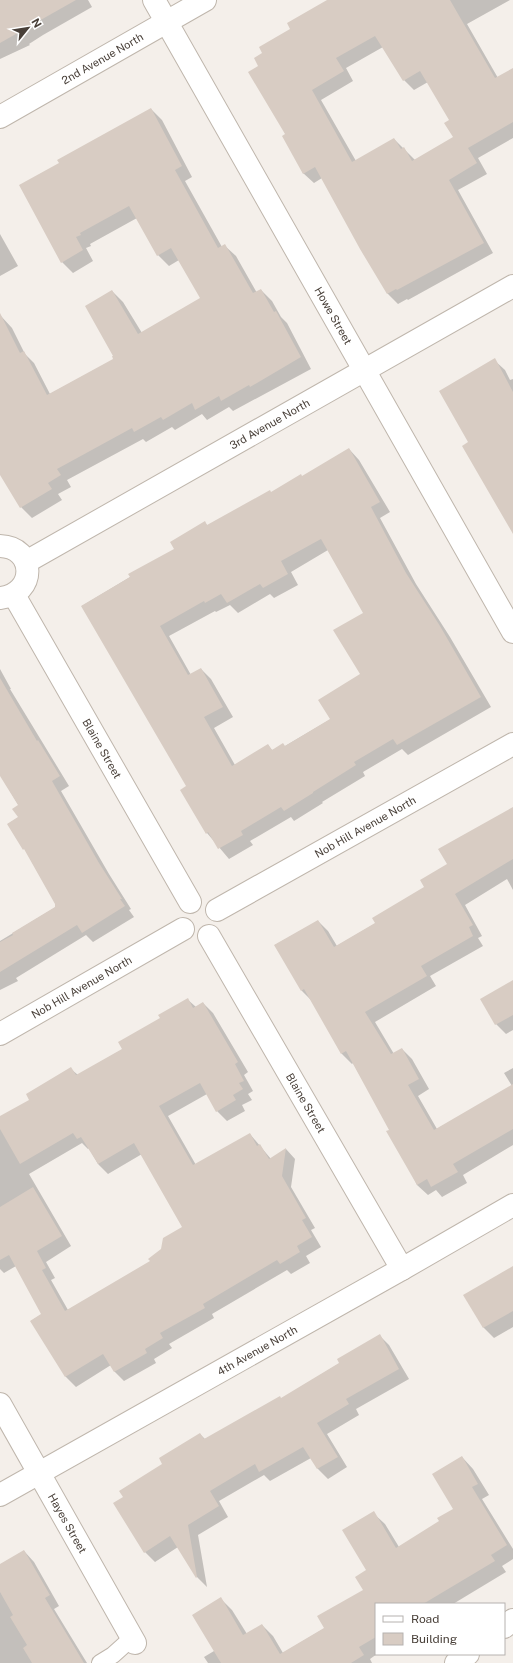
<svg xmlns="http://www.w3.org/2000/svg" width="513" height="1663" viewBox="0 0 513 1663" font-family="'Public Sans',sans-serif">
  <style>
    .shadow { fill: #0003; fill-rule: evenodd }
    .building { fill: #d8ccc3; fill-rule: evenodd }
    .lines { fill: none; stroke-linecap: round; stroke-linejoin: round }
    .service-casing { stroke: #bfb6ac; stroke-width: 18 }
    .minor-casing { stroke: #bfb6ac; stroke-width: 24 }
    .service { stroke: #fff; stroke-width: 16 }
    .minor { stroke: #fff; stroke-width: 22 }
    .labels { text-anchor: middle; stroke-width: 3.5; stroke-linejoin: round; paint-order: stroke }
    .street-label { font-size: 11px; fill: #483f38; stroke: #fff }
  </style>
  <rect width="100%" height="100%" fill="#f4efea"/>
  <g class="shadow">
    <path d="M0,0H88L92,7L43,35L29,44L30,45L0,59Z"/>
    <path d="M338,0H510L467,24L498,78L513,69V138L478,158L487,174L458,190L493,253L408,300L407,299L398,304L388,294L322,178L314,183L303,173L286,135L260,66L264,54L291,29ZM383,47L404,80L414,90L428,82L450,120L454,138L415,160L394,139L356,161L321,100L353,81L346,68Z"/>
    <path d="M151,109L162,120L192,177L185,181L222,247L225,246L236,256L257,293L261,290L272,301L281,317L287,323L311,369L233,411L229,407L207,420L202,414L175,430L172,427L146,442L143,439L67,480L71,487L58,494L62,500L32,518L21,507L0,473V315L12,328L25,354L34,363L50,394L115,359L112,291L123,302L142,333L202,299L179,260L169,266L158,255L137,218L90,244L91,246L86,248L93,261L73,273L62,262L60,164Z"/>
    <path d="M0,234L18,266L0,276Z"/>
    <path d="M494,360L505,370L510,380L513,379V532L470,443Z"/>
    <path d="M349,449L359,460L390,512L380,518L416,584L450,637L491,707L408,755L402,749L363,772L365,776L322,802L323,803L294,821L291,817L250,841L253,845L229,859L207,833L188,787L82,606L175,550L205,523L208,526L302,477ZM328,550L364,613L362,675L331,719L285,746L272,750L268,745L235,765L214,728L233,717L211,679L201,669L191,675L169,636L215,611L216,612L230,605L238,613L270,594L274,598L298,585L291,572Z"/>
    <path d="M0,669L11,689H10L69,786L61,791L109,874L131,909L129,910L134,917L93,942L86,935L16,978L18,981L0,990V941L56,907V904L28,853L8,824L19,817V806L0,774Z"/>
    <path d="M513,808V890L507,879L465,905L482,936L478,938L483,946L430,976L436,986L375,1022L394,1054L402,1049L412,1059L429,1089L418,1096L437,1129L512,1086L504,1073L513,1068V1145L463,1175L467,1183L442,1197L436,1190L428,1195L417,1185L391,1130L353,1063L352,1064L342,1054L312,1001L302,991L275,945L318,921L328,931L337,946L376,923L425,888L449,865Z"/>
    <path d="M513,987V1030L506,1034L496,1024Z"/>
    <path d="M187,999L196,1007L203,1003L213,1013L248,1072L244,1075L253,1091L248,1094L252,1100L242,1105L245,1111L227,1121L217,1111L207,1094L168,1116L196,1165L250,1134L271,1159L286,1149L295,1159L291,1187L315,1228L311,1230L321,1247L306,1256L310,1263L291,1274L287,1270L212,1314L214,1318L169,1344L172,1348L154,1359L156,1363L124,1381L114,1371L111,1365L76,1387L66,1377L31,1321L42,1314L16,1266L4,1273L0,1269V1118L31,1100L71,1069L78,1075L123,1049ZM82,1143L88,1149L89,1148L98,1164L108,1174L142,1154L183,1227L151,1262L68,1310L51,1280L55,1278L46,1262L71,1246L29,1174Z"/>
    <path d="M513,1267V1327L494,1338L484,1328L465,1295Z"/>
    <path d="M379,1335L389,1345L409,1379L356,1409L359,1415L327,1434L347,1467L328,1479L318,1469L311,1458L270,1481L264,1475L219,1501L228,1517L198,1535L207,1587L197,1577L178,1547L155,1562L145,1552L124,1497L200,1434L205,1439L281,1399L340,1363Z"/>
    <path d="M462,1457L473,1469L489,1495L482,1499L513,1549V1559L502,1566L506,1572L453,1604H376V1654H377L370,1659L372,1663H208L204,1657L214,1651L221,1599L232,1610L247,1634L262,1625L273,1636L283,1653L325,1628L364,1590L373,1513L385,1524L399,1547L441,1522L454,1509Z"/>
    <path d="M24,1551L34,1562L59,1606L54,1609L87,1663H0V1565Z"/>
  </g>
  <g class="building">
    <path d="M0,0H76L0,43Z"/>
    <path d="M327,0H450L495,78L513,68V122L468,148L477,163L449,180L484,243L397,290L396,289L387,294L360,249L315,167L303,174L282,136L285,134L248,72L258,66L254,58L262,53L259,47L290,29L287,23ZM375,36L403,81L420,71L449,120L444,123L453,137L412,161L404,147L401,149L394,138L352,162L312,90L344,71L336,58Z"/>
    <path d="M151,108L182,166L175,170L218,248L225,244L253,293L261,289L274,312L276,311L301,357L250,387L249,385L221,401L219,396L195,410L192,403L163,420L161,417L134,432L132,428L57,469L61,475L48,483L52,489L20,508L0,475V313L20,353L24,351L47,395L113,359L112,356H113L85,306L112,290L138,334L200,298L171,248L157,256L129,206L80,233L81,235L76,237L83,250L61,263L19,185L59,163L57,160Z"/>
    <path d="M495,358L513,392V534L462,446L468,442L439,391Z"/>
    <path d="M349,448L380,502L371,507L406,573L440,626L481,697L397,745L393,739L354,762L356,765L313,792V793L284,811L281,807L241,831L243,835L218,849L208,832L206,834L180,790L186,786L81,606L130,577L128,574L174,549L170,542L205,521L207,525L270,490L271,492L301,474L302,476ZM321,539L363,613L333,630L360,674L318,700L330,719L285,746L283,743L272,750L268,744L232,766L204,717L223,707L201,668L188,675L160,626L204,601L205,603L221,594L227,603L260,584L263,588L288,574L281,561Z"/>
    <path d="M0,678L37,741L38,740L60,776L52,781L99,863L122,899H120L125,906L82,933L77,925L0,972V942L13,935L12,933L55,907V904L24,849L23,850L7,824L18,817L12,809L18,805L0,776Z"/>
    <path d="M513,807V859L455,894L473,925L469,927L473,936L421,966L427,976L365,1012L391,1054L402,1048L419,1079L408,1085L434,1130L513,1084V1129L453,1164L458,1172L431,1187L427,1179L417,1185L386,1131L389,1130L346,1051L341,1054L304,989L301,991L274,945L318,920L334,947L375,923L372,918L424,887L420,880L447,864L438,849Z"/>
    <path d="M513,980V1015L495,1025L480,999Z"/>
    <path d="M188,998L193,1008L203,1002L238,1062L235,1064L244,1081L239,1083L243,1089L233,1095L236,1100L216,1112L200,1083L159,1106L193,1165L250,1133L257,1146L260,1144L269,1159L286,1148L282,1176L306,1218L302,1220L312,1237L297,1246L300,1252L280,1264L277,1260L203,1304L205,1308L160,1333L163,1338L145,1349L147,1353L114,1372L103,1354L65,1377L30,1321L41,1314L9,1255L0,1260V1207L33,1187L62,1236L37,1251L46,1268L42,1270L65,1311L150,1261L148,1259L161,1249L163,1238L182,1227L134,1143L98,1164L81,1137L77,1139L73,1133L20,1164L0,1129V1116L29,1100L26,1094L71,1067L76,1075L122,1049L118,1042L160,1018L158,1015Z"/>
    <path d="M513,1266V1311L483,1328L463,1295Z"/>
    <path d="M380,1334L399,1369L346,1399L349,1404L317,1423L338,1457L317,1469L303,1447L259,1472L255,1464L210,1491L219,1506L188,1525L197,1577L196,1578L170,1536L144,1553L113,1503L123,1497L119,1491L162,1464L159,1458L200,1433L204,1439L280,1396L281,1398L339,1363L337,1359Z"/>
    <path d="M462,1456L478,1484L472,1487L507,1545L491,1555L495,1561L423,1604H376V1637L359,1647L364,1655L351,1663H221L192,1615L221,1597L243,1635L262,1624L280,1654L324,1628L317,1616L363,1590L355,1577L366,1570L342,1530L374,1511L396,1548L439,1521L437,1518L453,1509L432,1474Z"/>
    <path d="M24,1550L50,1595L45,1598L84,1663H32L23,1648L27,1645L10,1617L13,1615L0,1592V1564Z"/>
  </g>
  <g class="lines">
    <defs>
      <path id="service" d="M100,1663L113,1655L133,1637"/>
      <g id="minor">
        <path id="s1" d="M154,0L513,632"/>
        <path id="s2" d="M0,117L205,0"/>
        <path d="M0,546C36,547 37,594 0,598"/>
        <path id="s3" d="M26,562L513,286"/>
        <path id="s4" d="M14,595L190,902"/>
        <path id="s5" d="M217,910L513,744"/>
        <path id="s6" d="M209,936L402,1269"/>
        <path id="s7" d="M0,1034L183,929"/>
        <path id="s8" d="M0,1404L135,1643"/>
        <path id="s9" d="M0,1495L402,1269L513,1205"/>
        <path d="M504,1627L513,1620"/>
        <path d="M456,1663L468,1654"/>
      </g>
    </defs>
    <use href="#service" class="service-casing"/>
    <use href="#minor" class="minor-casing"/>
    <use href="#service" class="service"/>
    <use href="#minor" class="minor"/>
  </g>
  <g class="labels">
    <g class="street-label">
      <text dy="4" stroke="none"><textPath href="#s2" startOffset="118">2nd Avenue North</textPath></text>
      <text dy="4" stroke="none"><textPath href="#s1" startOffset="363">Howe Street</textPath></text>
      <text dy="4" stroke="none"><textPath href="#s3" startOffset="280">3rd Avenue North</textPath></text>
      <text dy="4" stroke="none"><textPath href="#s4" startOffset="177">Blaine Street</textPath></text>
      <text dy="4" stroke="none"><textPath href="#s5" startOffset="170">Nob Hill Avenue North</textPath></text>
      <text dy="4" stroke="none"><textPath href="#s7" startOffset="94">Nob Hill Avenue North</textPath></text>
      <text dy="4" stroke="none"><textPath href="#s6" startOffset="193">Blaine Street</textPath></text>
      <text dy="4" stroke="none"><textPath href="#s9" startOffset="295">4th Avenue North</textPath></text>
      <text dy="4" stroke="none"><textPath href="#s8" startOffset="137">Hayes Street</textPath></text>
    </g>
  </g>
  <rect x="375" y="1603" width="130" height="52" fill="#ffffff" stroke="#b6b2af"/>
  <rect x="383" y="1616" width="20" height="6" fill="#ffffff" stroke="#b6b2af"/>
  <text x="411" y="1623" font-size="12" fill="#483f38">Road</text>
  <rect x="383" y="1633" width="20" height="12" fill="#d8ccc3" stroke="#b6b2af"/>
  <text x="411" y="1643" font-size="12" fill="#483f38">Building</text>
  <g transform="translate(28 28) rotate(60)" stroke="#ffffff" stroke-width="3" paint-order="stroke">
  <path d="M0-3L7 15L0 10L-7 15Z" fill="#483f38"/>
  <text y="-6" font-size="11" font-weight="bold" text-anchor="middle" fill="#483f38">N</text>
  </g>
</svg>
